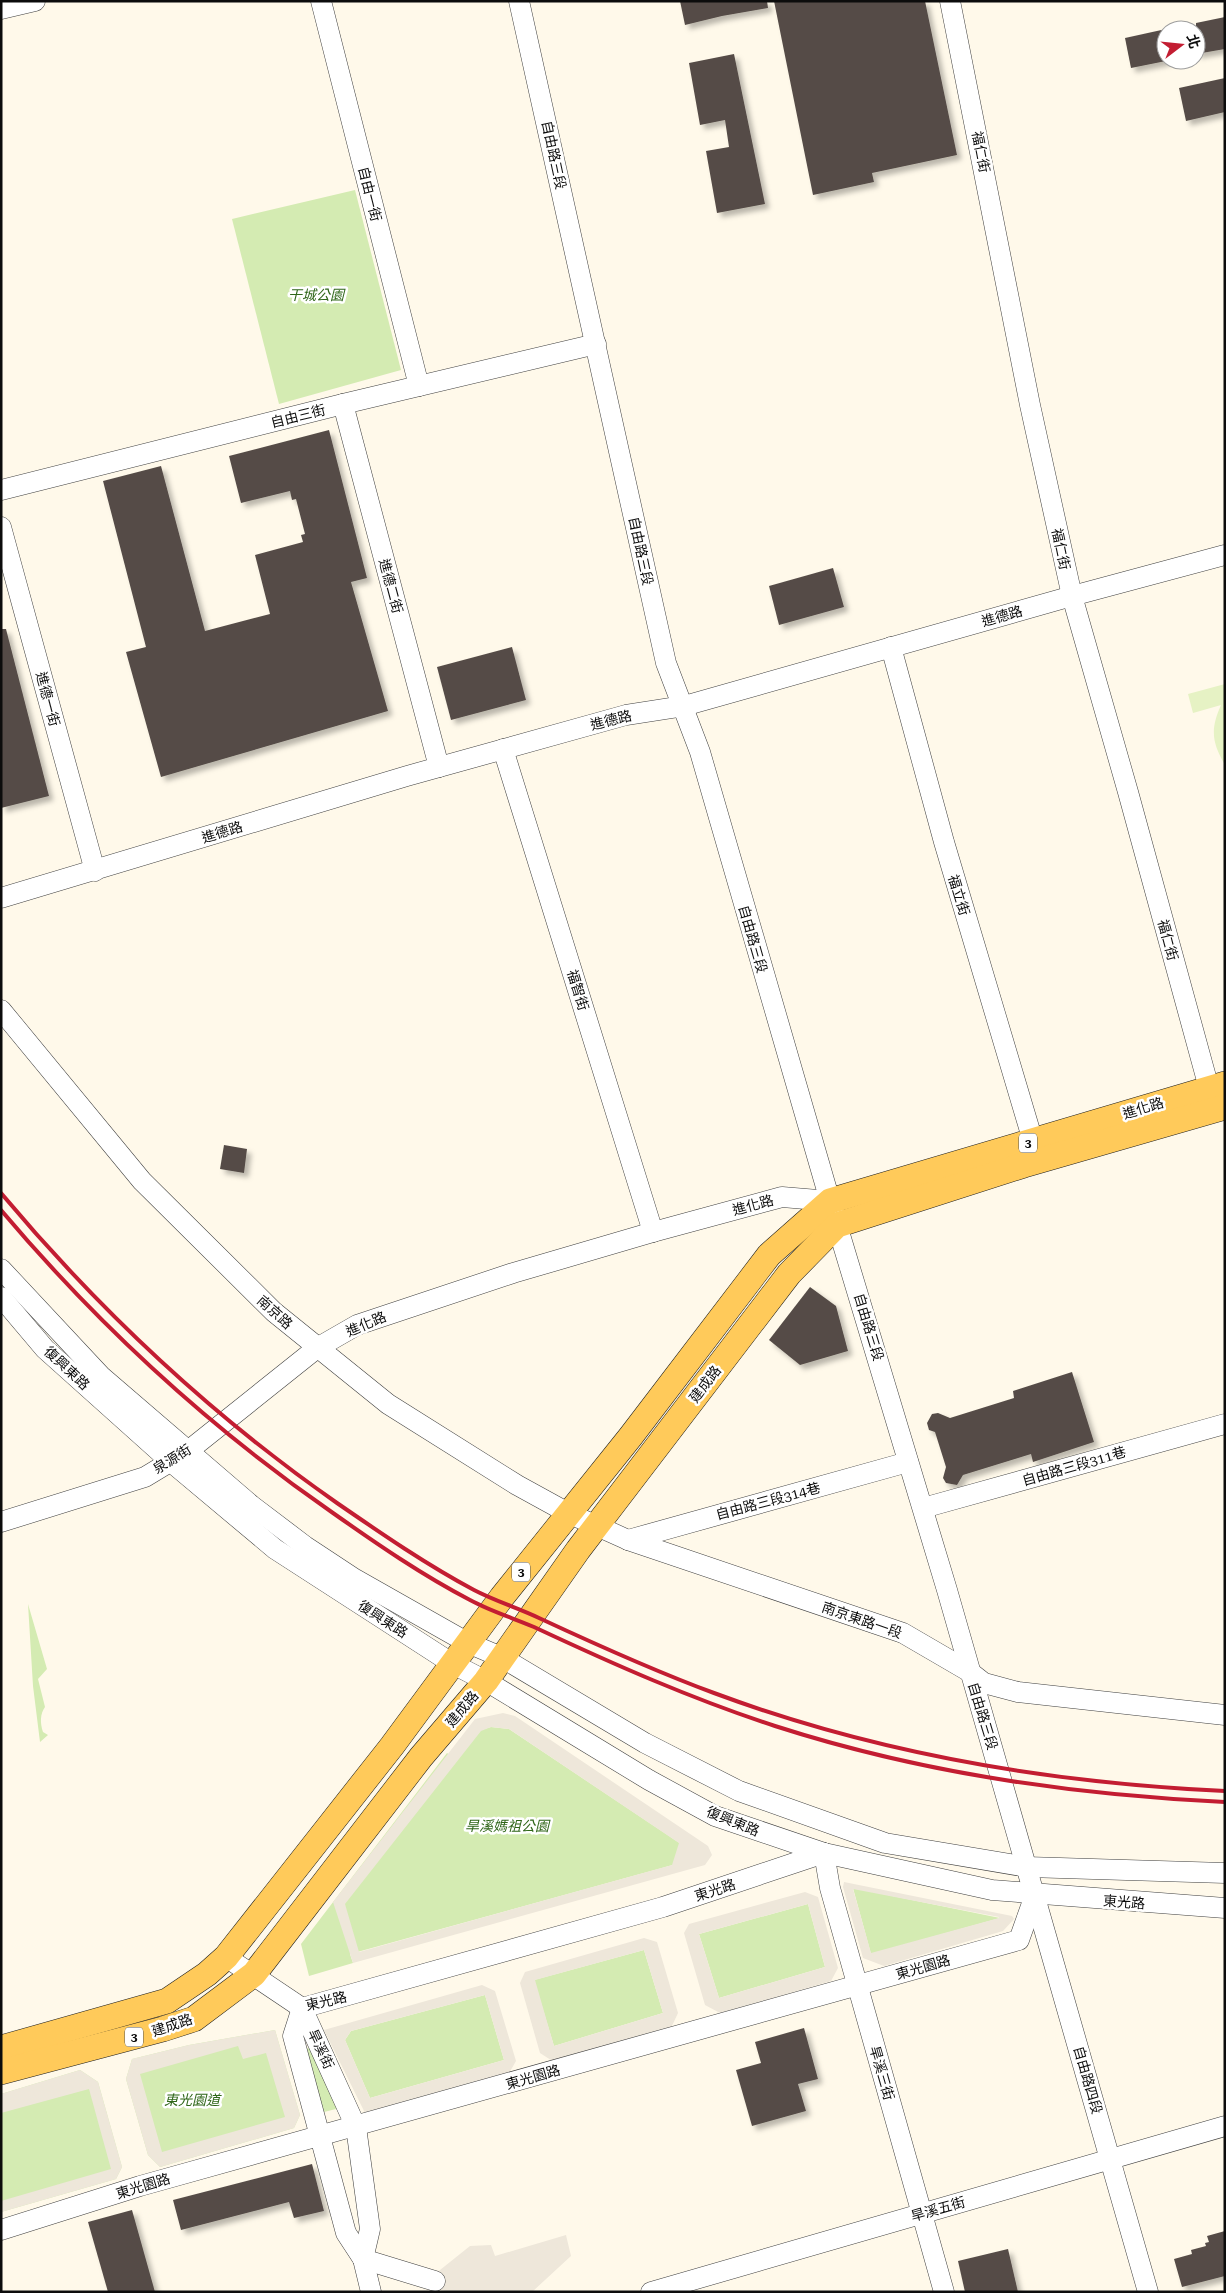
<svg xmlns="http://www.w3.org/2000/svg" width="1226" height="2293" viewBox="0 0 1226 2293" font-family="'Roboto Serif','Noto Sans TC',serif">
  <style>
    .green { fill: #d4ebb2 }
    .pitch { fill: #e6f2c4 }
    .plaza { fill: #eee7da; fill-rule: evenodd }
    .building { fill: #554c47; filter: url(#shadow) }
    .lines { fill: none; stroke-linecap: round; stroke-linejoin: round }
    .minor-casing { stroke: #3f3f3f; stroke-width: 21 }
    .major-casing { stroke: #1d1d1d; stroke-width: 26 }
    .minor { stroke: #fff; stroke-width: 20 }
    .major { stroke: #ffca5a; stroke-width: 25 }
    .rail { stroke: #c31d32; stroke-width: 4 }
    .labels { text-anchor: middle; stroke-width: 5; stroke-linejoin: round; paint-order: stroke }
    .shield { fill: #fff; stroke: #555; stroke-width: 1 }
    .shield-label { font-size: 12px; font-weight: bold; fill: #0c0c0c }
    .street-label { font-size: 14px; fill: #0c0c0c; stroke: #fff }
    .park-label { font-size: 14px; font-style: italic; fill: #2f6619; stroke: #fff }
  </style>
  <defs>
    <filter id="shadow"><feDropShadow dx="4.5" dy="4.5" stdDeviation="2.5" flood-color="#0004"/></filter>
  </defs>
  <rect width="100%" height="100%" fill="#fff9ea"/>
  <g class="green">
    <path d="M355,190L401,370L279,404L232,219Z"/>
    <path d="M28,1604L47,1669L38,1679L45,1707C40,1714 40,1723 43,1732L48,1735L40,1742L33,1686Z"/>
    <path d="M491,1727L509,1729L681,1844L680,1863L350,1954L353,1963L309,1976L301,1944L447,1753L456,1760L481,1730Z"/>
    <path d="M853,1888L1000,1918L871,1954Z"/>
    <path d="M808,1904L825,1967L719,1998L699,1934Z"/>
    <path d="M644,1950L663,2013L554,2046L534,1980Z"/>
    <path d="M485,1995L504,2060L370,2098L345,2040L351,2031Z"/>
    <path d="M275,2030L300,2115L294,2128L160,2167L148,2155L126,2079L132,2059L189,2045Z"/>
    <path d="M310,2048L336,2103V2109L324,2112L321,2108L304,2049Z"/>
    <path d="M80,2070L98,2082L122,2167L116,2179L1,2212V2094Z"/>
  </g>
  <path class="pitch" d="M1225,684V765C1212,742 1210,730 1221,705L1193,713L1188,694Z"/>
  <g class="plaza">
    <path d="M503,1713L515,1716L708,1846L712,1855L705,1865L353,1963L333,1902L475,1719ZM491,1727L509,1729L679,1843L672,1865L359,1952L345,1904L481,1731Z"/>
    <path d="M844,1882L1012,1916L1014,1919L1003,1931L884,1966L863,1958L843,1887ZM853,1889L999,1917V1918L871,1953Z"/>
    <path d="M805,1892L818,1897L838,1968L831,1981L720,2013L705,2005L684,1933L689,1924ZM808,1904L825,1967L719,1998L699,1934Z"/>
    <path d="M644,1938L657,1942L678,2013L671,2028L554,2062L540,2053L520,1983L525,1972ZM644,1950L663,2013L554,2046L535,1980Z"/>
    <path d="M482,1985L495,1991L516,2061L508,2075L366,2115L324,2030ZM485,1995L504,2060L370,2098L345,2040L351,2031Z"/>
    <path d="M275,2030L300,2115L294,2128L160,2167L148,2155L126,2079L132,2059L189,2045ZM238,2046L243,2059L266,2053L285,2117L162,2152L140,2074Z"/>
    <path d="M80,2070L98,2082L122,2167L116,2179L1,2212V2201L111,2169L89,2089L1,2113V2094Z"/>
    <path d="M566,2235L571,2256L532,2292H452L434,2289L435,2274L470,2246L491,2245L495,2256Z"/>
  </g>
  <g class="building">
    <path d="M680,1H767L768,8L722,16L685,25Z"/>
    <path d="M774,1H925L957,155L872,173L874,182L813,195Z"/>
    <path d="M1225,17V49L1196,54V23Z"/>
    <path d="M1166,29V61L1131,68L1125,38Z"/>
    <path d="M734,54L765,204L717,213L706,151L729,147L725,120L700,125L689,63Z"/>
    <path d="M1225,78V112L1186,121L1179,88Z"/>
    <path d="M329,430L367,578L351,582L388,711L161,777L126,652L146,647L103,481L161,466L205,631L270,614L255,555L303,542L301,535L305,534L296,499L292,500L290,491L241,503L229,456Z"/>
    <path d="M833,568L844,607L779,625L769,586Z"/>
    <path d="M1,629H6L49,796L1,808Z"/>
    <path d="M512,647L526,700L451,720L437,667Z"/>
    <path d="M224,1145L247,1149L244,1173L220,1169Z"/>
    <path d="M810,1287L836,1306L848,1351L800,1365L769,1340Z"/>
    <path d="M1072,1372L1094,1442L1033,1462L1031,1454L963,1475L957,1485L946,1483L943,1478L946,1467L935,1432L929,1430L927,1423L932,1414L938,1413L950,1418L1014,1398L1013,1391Z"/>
    <path d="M804,2028L818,2079L798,2084L806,2111L752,2126L736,2070L761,2063L755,2042Z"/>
    <path d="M312,2164L324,2211L294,2218L289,2202L181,2230L173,2200Z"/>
    <path d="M132,2210L155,2292H108L88,2222Z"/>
    <path d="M1225,2231V2276L1182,2287L1174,2259L1192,2254L1191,2250L1206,2246L1205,2243L1209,2242L1207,2236Z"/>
    <path d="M1008,2249L1018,2292H965L958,2261Z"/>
  </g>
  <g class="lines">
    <defs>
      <g id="minor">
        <path d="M321,1L419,386"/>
        <path d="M519,1L666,663L700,752L837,1225L947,1590L1148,2292"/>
        <path d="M950,1L1030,405L1072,596L1128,792L1209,1088"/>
        <path d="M1,9L35,1"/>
        <path d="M343,404L439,767"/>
        <path d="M1,490L343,404L596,344"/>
        <path d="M1,527L95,871"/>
        <path d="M891,647L944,842L1033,1141"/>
        <path d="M503,749L653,1232"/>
        <path d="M1,898L407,776L626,715L684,706L1072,596L1225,555"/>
        <path d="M1,1010L142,1181L274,1312L388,1404L517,1485L568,1513L628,1540L903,1633L970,1672L984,1683L1018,1692L1225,1715"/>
        <path d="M1,1269L101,1376L251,1505L305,1546L355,1579L468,1643L501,1657L645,1743L739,1791L885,1843L1027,1867L1225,1873"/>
        <path d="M1,1297L45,1349L170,1461L275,1549L453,1664L486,1681L649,1780L715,1816L824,1853L992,1890L1225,1908"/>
        <path d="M923,1508L1225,1424"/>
        <path d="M1,1522L145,1477L188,1451L317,1348L357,1325L513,1273L653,1232L782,1197L830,1201"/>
        <path d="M628,1540L908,1462"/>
        <path d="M824,1853L830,1888L944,2292"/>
        <path d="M226,1957L302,2008L663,1907L824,1853"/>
        <path d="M302,2008L293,2036L346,2233L363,2259L371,2292"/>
        <path d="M302,2008L356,2127L370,2229L363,2259"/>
        <path d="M1,2230L140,2186L1019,1940L1035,1895"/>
        <path d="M363,2259L435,2281"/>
        <path d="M651,2292L1225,2126"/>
      </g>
      <g id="major">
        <path d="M1,2048L167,2001L207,1974L226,1957L392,1746L502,1597L631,1436L769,1255L830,1201L1225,1084"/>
        <path d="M1,2072L163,2029L194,2019L254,1974L421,1757L486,1681L578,1550L789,1274L837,1225L1024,1165L1225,1107"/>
      </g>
    </defs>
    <use href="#minor" class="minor-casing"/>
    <use href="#major" class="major-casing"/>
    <use href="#minor" class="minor"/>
    <use href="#major" class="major"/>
    <g class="rail">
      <path d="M1,1193C100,1311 211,1415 337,1503C382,1534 427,1565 474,1590C495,1601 518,1608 539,1618C597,1645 654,1671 714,1693C878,1754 1050,1783 1225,1791"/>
      <path d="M1,1210C99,1326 209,1427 333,1513C377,1544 422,1575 470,1600C490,1611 513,1618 534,1627C613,1664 692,1699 775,1726C921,1773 1072,1795 1225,1802"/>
    </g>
  </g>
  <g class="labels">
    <g class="shield">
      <rect x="1019" y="1133.5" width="18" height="19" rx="4"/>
      <rect x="512" y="1562.5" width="18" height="19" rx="4"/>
      <rect x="125" y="2027.5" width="18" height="19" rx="4"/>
    </g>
    <g class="shield-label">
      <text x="1028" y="1147">3</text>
      <text x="521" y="1576">3</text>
      <text x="134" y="2041">3</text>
    </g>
    <g class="street-label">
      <text transform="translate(981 152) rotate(79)" y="5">福仁街</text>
      <text transform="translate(554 155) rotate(78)" y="5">自由路三段</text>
      <text transform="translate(370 194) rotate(76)" y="5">自由一街</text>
      <text transform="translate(298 416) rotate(-14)" y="5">自由三街</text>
      <text transform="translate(1061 549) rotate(78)" y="5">福仁街</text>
      <text transform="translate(641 551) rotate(78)" y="5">自由路三段</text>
      <text transform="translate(391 586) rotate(75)" y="5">進德二街</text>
      <text transform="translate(1002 616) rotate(-16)" y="5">進德路</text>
      <text transform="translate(48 699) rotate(75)" y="5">進德一街</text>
      <text transform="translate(611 720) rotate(-14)" y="5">進德路</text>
      <text transform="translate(222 832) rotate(-17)" y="5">進德路</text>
      <text transform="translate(959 895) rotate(73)" y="5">福立街</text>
      <text transform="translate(753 939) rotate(74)" y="5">自由路三段</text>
      <text transform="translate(1168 940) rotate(75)" y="5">福仁街</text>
      <text transform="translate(578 990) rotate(73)" y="5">福智街</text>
      <text transform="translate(1143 1108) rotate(-17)" y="5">進化路</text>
      <text transform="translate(753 1205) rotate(-15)" y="5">進化路</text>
      <text transform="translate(275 1312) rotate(42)" y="5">南京路</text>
      <text transform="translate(366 1324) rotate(-23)" y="5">進化路</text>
      <text transform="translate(869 1327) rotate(73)" y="5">自由路三段</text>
      <text transform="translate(67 1368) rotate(43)" y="5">復興東路</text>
      <text transform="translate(705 1384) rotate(-53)" y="5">建成路</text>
      <text transform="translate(172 1459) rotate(-32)" y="5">泉源街</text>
      <text transform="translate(1074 1466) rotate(-16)" y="5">自由路三段311巷</text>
      <text transform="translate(768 1501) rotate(-15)" y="5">自由路三段314巷</text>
      <text transform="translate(383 1619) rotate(33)" y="5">復興東路</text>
      <text transform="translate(862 1620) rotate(19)" y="5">南京東路一段</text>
      <text transform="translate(462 1709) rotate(-50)" y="5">建成路</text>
      <text transform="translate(983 1716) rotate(73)" y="5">自由路三段</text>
      <text transform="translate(733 1821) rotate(22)" y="5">復興東路</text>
      <text transform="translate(715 1890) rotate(-18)" y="5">東光路</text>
      <text transform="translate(1124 1902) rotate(4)" y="5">東光路</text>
      <text transform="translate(923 1967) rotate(-16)" y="5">東光園路</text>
      <text transform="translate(326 2001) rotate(-13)" y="5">東光路</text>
      <text transform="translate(172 2025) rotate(-19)" y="5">建成路</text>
      <text transform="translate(321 2049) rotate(65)" y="5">旱溪街</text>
      <text transform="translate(882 2073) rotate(74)" y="5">旱溪三街</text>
      <text transform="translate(533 2077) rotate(-16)" y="5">東光園路</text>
      <text transform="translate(1088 2080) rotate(74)" y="5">自由路四段</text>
      <text transform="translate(143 2186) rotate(-17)" y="5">東光園路</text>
      <text transform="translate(938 2209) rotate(-16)" y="5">旱溪五街</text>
    </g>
    <g class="park-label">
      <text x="316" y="300">干城公園</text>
      <text x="507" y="1831">旱溪媽祖公園</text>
      <text x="192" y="2105">東光園道</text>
    </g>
  </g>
  <rect width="1226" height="2293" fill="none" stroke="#0c0c0c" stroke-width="5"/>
  <g transform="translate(1181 45) rotate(74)"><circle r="24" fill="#ffffff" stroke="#9e9e9e"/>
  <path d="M0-4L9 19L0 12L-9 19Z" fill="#c31d32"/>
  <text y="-8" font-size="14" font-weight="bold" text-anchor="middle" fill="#0c0c0c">北</text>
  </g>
</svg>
